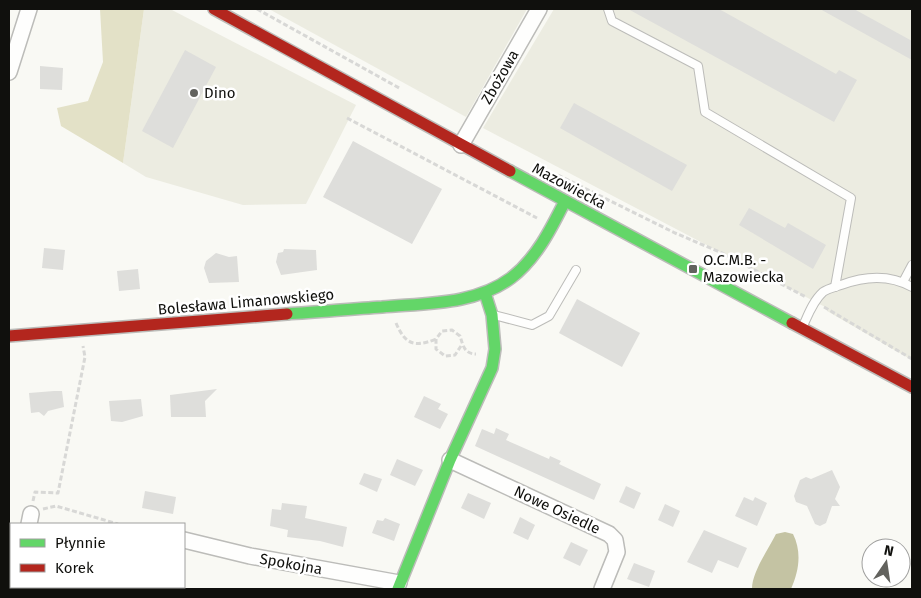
<svg xmlns="http://www.w3.org/2000/svg" width="921" height="598" viewBox="0 0 921 598" font-family="'Fira Sans',sans-serif">
  <style>
    .built { fill: #ecece1 }
    .forest { fill: #e3e1c7 }
    .water { fill: #c4c3a3 }
    .building { fill: #dededb }
    .lines { fill: none; stroke-linecap: round; stroke-linejoin: round }
    .lane-casing { stroke: #bcbcb9; stroke-width: 10 }
    .street-casing { stroke: #bcbcb9; stroke-width: 18 }
    .fast-casing { stroke: #bcbcb9; stroke-width: 14 }
    .jam-casing { stroke: #bcbcb9; stroke-width: 14 }
    .path { stroke: #d8d8d6; stroke-width: 3; stroke-dasharray: 5 2.5; stroke-linecap: butt }
    .lane { stroke: #fefefd; stroke-width: 8 }
    .street { stroke: #fefefd; stroke-width: 15 }
    .fast { stroke: #63d668; stroke-width: 11 }
    .jam { stroke: #b3261e; stroke-width: 11 }
    .poi-dot { fill: #62625e; stroke: #fff; stroke-width: 2 }
    .labels { text-anchor: middle; stroke-width: 5; stroke-linejoin: round; paint-order: stroke }
    .street-label { font-size: 15px; fill: #10100d; stroke: #fff }
    .poi-label { font-size: 15px; fill: #10100d; stroke: #fff; text-anchor: start }
  </style>
  <rect width="100%" height="100%" fill="#f9f9f4"/>
  <g class="built">
    <path d="M144,9H170L356,105L306,204L243,205L146,177L123,163Z"/>
    <path d="M269,9H527L466,117Z"/>
    <path d="M554,9H912V360L827,311V308L483,128Z"/>
  </g>
  <path class="forest" d="M100,9H144L123,163L61,126L57,108L88,101L103,62Z"/>
  <path class="water" d="M785,532L793,534C802,552 799,571 791,589H752C752,572 768,550 776,534Z"/>
  <g class="building">
    <path d="M628,9H719L836,74L839,70L857,80L834,122Z"/>
    <path d="M820,9H854L912,41V60Z"/>
    <path d="M185,50L216,67L173,148L142,131Z"/>
    <path d="M40,66L63,68L62,90L40,89Z"/>
    <path d="M574,103L687,165L672,191L560,128Z"/>
    <path d="M353,141L442,189L412,244L323,197Z"/>
    <path d="M749,208L785,228L788,223L826,245L813,269L739,225Z"/>
    <path d="M44,248L65,250L63,270L42,268Z"/>
    <path d="M284,249L316,250L317,270L281,275L276,262L278,253L283,252Z"/>
    <path d="M216,253L229,257L237,256L239,282L209,283L204,268L206,261Z"/>
    <path d="M138,269L140,289L119,291L117,271Z"/>
    <path d="M577,299L640,333L622,367L559,333Z"/>
    <path d="M217,389L205,401L206,417H171L170,395Z"/>
    <path d="M54,391H62L64,407L48,411L44,416L39,412L31,413L29,393Z"/>
    <path d="M424,396L441,404L438,409L448,414L440,429L414,417Z"/>
    <path d="M141,399L143,416L122,422L111,421L109,401Z"/>
    <path d="M496,428L509,434L506,440L549,459L550,456L561,461L559,464L601,484L594,500L475,446L482,429L494,434Z"/>
    <path d="M397,459L423,470L415,486L390,475Z"/>
    <path d="M832,470L840,487L835,499L840,506H832L826,523L820,526L815,524L807,506L796,502L794,496L800,480L806,477L811,479Z"/>
    <path d="M364,473L382,479L377,492L359,484Z"/>
    <path d="M626,486L641,493L634,509L619,502Z"/>
    <path d="M145,491L176,497L173,514L142,508Z"/>
    <path d="M468,493L491,503L484,519L461,508Z"/>
    <path d="M744,497L753,501L755,497L767,503L757,526L735,516Z"/>
    <path d="M282,503L307,506L305,518L347,527L343,547L320,541L287,537L288,530L270,526L272,509L281,510Z"/>
    <path d="M665,504L680,511L673,527L658,520Z"/>
    <path d="M520,517L535,525L528,540L513,533Z"/>
    <path d="M385,518L400,524L394,541L372,533L377,520L383,521Z"/>
    <path d="M704,530L747,548L738,568L718,560L712,573L687,562Z"/>
    <path d="M571,542L588,550L580,566L563,558Z"/>
    <path d="M634,563L655,571L649,587L627,579Z"/>
  </g>
  <g class="lines">
    <defs>
      <g id="lane">
        <path d="M608,9L612,21L698,66L705,112L851,198L835,287"/>
        <path d="M903,282L912,265"/>
        <path d="M494,315L532,325L549,316L576,270"/>
        <path d="M803,326C808,315 813,301 823,292C827,289 835,287 841,285C865,276 889,274 912,287"/>
      </g>
      <g id="street">
        <path d="M9,72L29,9"/>
        <path d="M461,145L539,9"/>
        <path d="M450,460L609,534L615,540L617,552L602,589"/>
        <path d="M29,524L31,514"/>
        <path d="M184,540L250,556L399,583"/>
        <path d="M19,589V587"/>
      </g>
      <g id="fast">
        <path d="M510,171L792,323"/>
        <path d="M287,314C319,312 351,309 382,307C425,303 475,305 511,278C536,259 551,229 565,201"/>
        <path d="M398,589L450,460L492,368L495,349L492,315L485,293"/>
      </g>
      <g id="jam">
        <path d="M214,9L510,171"/>
        <path d="M792,323L912,387"/>
        <path d="M9,336L287,314"/>
      </g>
    </defs>
    <use href="#lane" class="lane-casing"/>
    <use href="#street" class="street-casing"/>
    <use href="#fast" class="fast-casing"/>
    <use href="#jam" class="jam-casing"/>
    <g class="path">
      <path d="M257,9L401,89"/>
      <path d="M347,118L537,218"/>
      <path d="M558,175L675,233L722,253L806,297"/>
      <path d="M824,307L912,359"/>
      <path d="M396,323C405,344 414,348 436,339"/>
      <path d="M461,346L455,355L445,356L436,349V339L442,331L452,330L460,336C463,345 464,354 476,354"/>
      <path d="M33,501L35,492L58,493L85,357L83,346"/>
      <path d="M43,509L56,506L118,524"/>
    </g>
    <use href="#lane" class="lane"/>
    <use href="#street" class="street"/>
    <use href="#fast" class="fast"/>
    <use href="#jam" class="jam"/>
  </g>
  <g class="poi-dot">
    <circle cx="194" cy="93" r="5"/>
    <rect x="688" y="264" width="10" height="10" rx="2.5"/>
  </g>
  <g class="labels">
    <g class="street-label">
      <text transform="translate(500 77) rotate(-60)" y="5">Zbożowa</text>
      <text transform="translate(569 186) rotate(28)" y="5">Mazowiecka</text>
      <text transform="translate(246 302) rotate(-5)" y="5">Bolesława Limanowskiego</text>
      <text transform="translate(557 510) rotate(25)" y="5">Nowe Osiedle</text>
      <text transform="translate(291 564) rotate(10)" y="5">Spokojna</text>
    </g>
    <g class="poi-label">
      <text x="204" y="98">Dino</text>
      <text x="703" y="265">O.C.M.B. -<tspan x="703" dy="17">Mazowiecka</tspan></text>
    </g>
  </g>
  <rect width="921" height="598" fill="none" stroke="#10100d" stroke-width="20"/>
  <rect x="10" y="523" width="175" height="65" fill="#ffffff" stroke="#9f9f9e"/>
  <rect x="20" y="539" width="25" height="8" fill="#63d668" stroke="#9f9f9e"/>
  <text x="55" y="548" font-size="15" fill="#10100d">Płynnie</text>
  <rect x="20" y="564" width="25" height="8" fill="#b3261e" stroke="#9f9f9e"/>
  <text x="55" y="573" font-size="15" fill="#10100d">Korek</text>
  <g transform="translate(886 563) rotate(13)"><circle r="24" fill="#ffffff" stroke="#9f9f9e"/>
  <path d="M0-4L9 19L0 12L-9 19Z" fill="#62625e"/>
  <text y="-8" font-size="14" font-weight="bold" text-anchor="middle" fill="#10100d">N</text>
  </g>
</svg>
